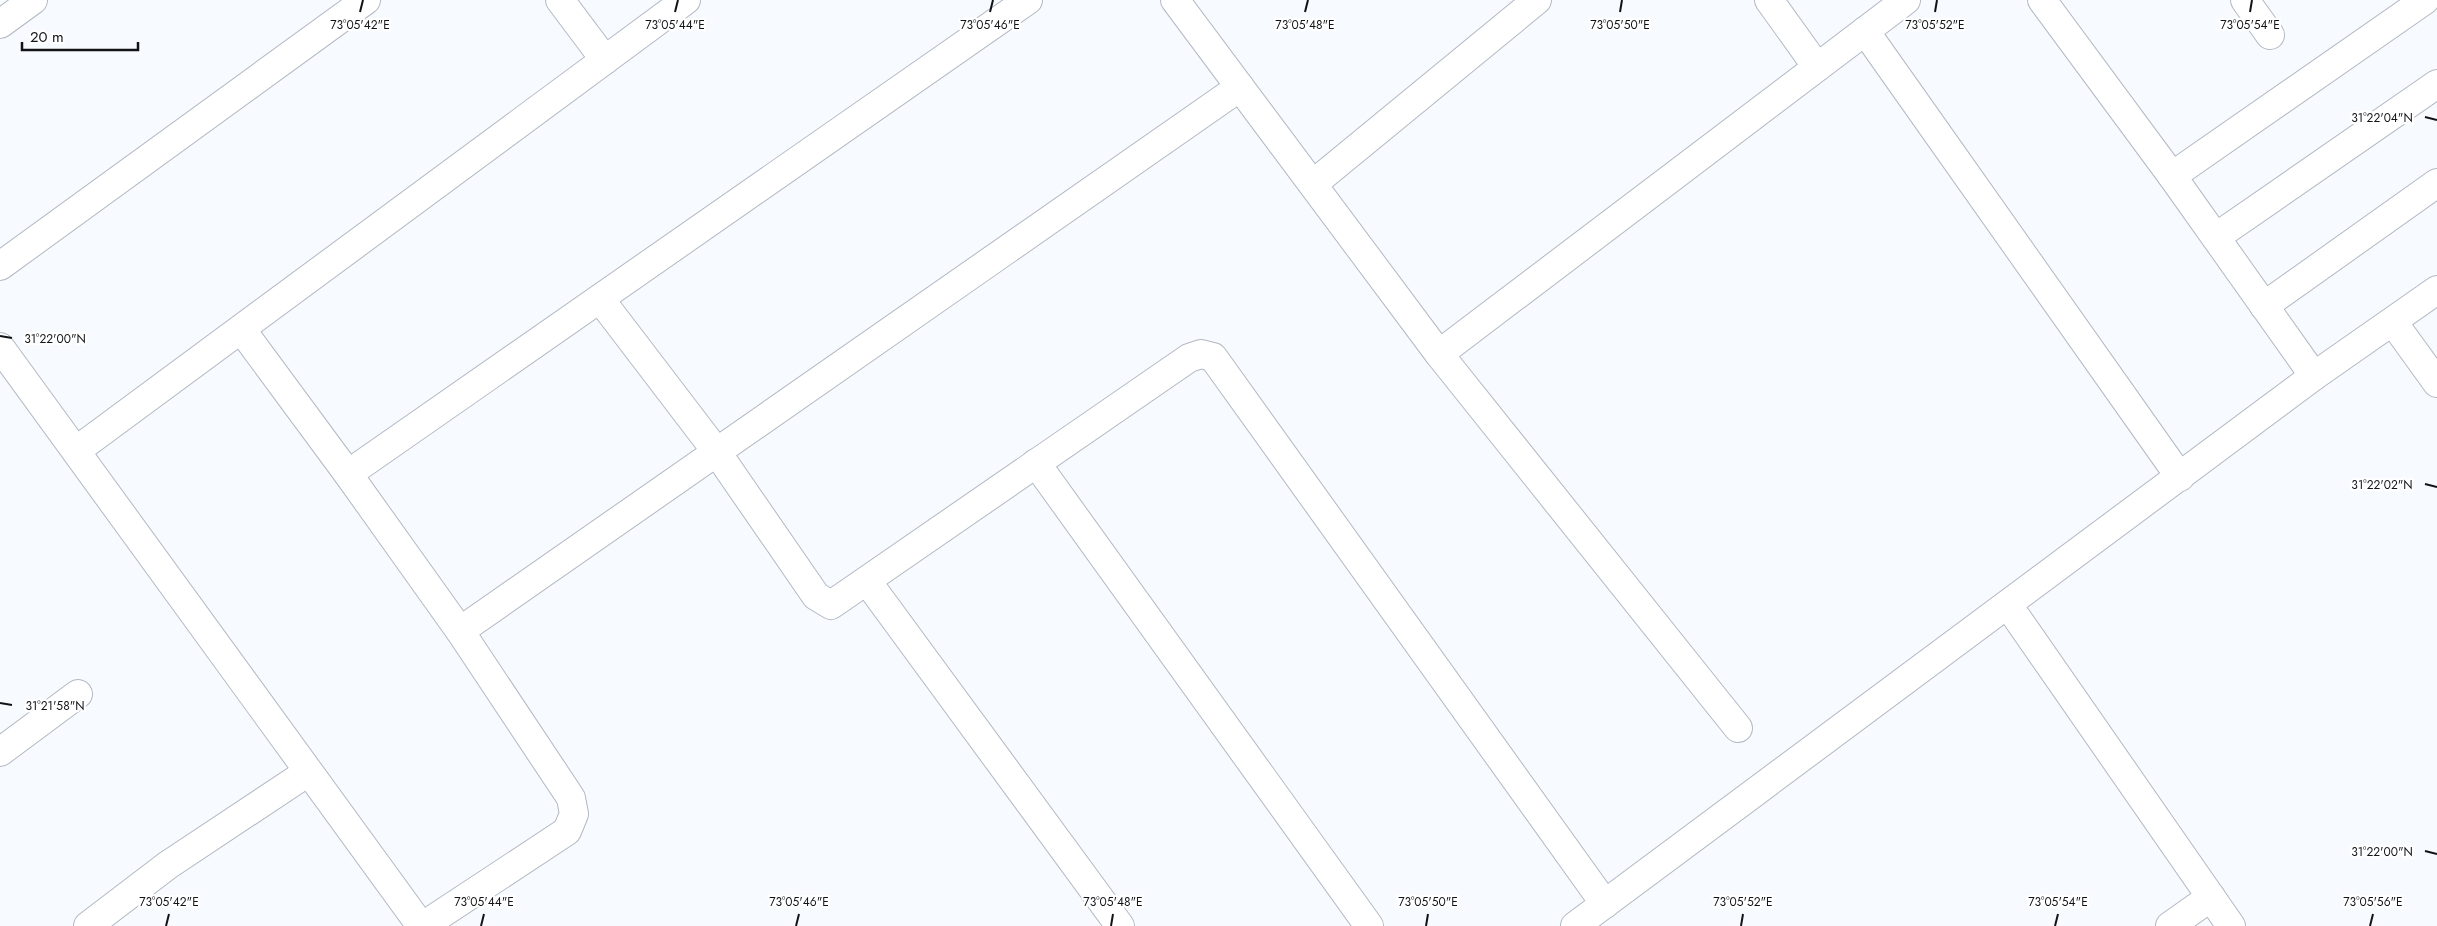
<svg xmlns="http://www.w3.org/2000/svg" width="2437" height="926" viewBox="0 0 2437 926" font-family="Jost,sans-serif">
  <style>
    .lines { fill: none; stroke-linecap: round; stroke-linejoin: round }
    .minor-casing { stroke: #b2b9c3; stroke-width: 30 }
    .minor { stroke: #fff; stroke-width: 28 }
    .ticks { fill: none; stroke: #111316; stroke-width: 2 }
    .ticks-label { font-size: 12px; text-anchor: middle; fill: #111316; stroke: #fff; stroke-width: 4.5; stroke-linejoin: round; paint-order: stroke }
  </style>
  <rect width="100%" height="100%" fill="#f7fafe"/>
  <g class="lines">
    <defs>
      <g id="minor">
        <path d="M560,0L605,60"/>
        <path d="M1175,0L1439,354L1738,728"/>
        <path d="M1769,0L1817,67"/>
        <path d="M2042,0L2172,176L2314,376"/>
        <path d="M2245,0L2270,35"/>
        <path d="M0,24L33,0"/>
        <path d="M1865,31L2180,477"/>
        <path d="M2172,176L2425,0"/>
        <path d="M1313,184L1537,0"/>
        <path d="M2216,237L2437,84"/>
        <path d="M0,266L366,0"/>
        <path d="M600,299L716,451L816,596L831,605L1189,358L1201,354L1213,357L1605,904"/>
        <path d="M2264,306L2437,183"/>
        <path d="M2393,322L2437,383"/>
        <path d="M241,329L348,474L460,631L571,798L574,814L567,831L423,926"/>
        <path d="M0,347L421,926"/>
        <path d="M1439,354L1906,0"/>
        <path d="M77,450L686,0"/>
        <path d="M1036,463L1369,926"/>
        <path d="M348,474L1028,0"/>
        <path d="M867,581L1120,926"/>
        <path d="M2008,605L2231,926"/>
        <path d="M460,631L1240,87"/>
        <path d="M0,752L78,694"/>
        <path d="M88,926L168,865L308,772"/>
        <path d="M1575,926L2314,376L2437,290"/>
        <path d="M2170,926L2211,897"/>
      </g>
    </defs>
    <use href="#minor" class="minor-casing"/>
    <use href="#minor" class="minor"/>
  </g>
  <path class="ticks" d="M360,12L363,0M675,12L678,0M990,12L993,0M1305,12L1308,0M1620,12L1622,0M1935,12L1937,0M2250,12L2252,0M2425,117L2437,120M0,336L12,338M2425,484L2437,487M0,703L12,705M2425,851L2437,854M166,926L169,914M481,926L484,914M796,926L799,914M1111,926L1113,914M1426,926L1428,914M1741,926L1743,914M2055,926L2058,914M2370,926L2373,914"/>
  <g class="ticks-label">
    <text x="360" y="29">73°05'42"E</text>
    <text x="675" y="29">73°05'44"E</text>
    <text x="990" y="29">73°05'46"E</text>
    <text x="1305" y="29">73°05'48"E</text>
    <text x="1620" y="29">73°05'50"E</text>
    <text x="1935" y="29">73°05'52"E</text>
    <text x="2250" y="29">73°05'54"E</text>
    <text x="2382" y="122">31°22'04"N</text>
    <text x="55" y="343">31°22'00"N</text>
    <text x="2382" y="489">31°22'02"N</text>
    <text x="55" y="710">31°21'58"N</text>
    <text x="2382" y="856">31°22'00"N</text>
    <text x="169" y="906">73°05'42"E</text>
    <text x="484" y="906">73°05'44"E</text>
    <text x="799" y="906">73°05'46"E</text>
    <text x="1113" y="906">73°05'48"E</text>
    <text x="1428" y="906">73°05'50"E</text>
    <text x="1743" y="906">73°05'52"E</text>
    <text x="2058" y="906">73°05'54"E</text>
    <text x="2373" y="906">73°05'56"E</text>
  </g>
  <path d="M22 42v8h116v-8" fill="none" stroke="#111316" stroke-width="2.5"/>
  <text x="30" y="42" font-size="15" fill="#111316" stroke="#ffffff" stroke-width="4" paint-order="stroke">20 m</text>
</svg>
